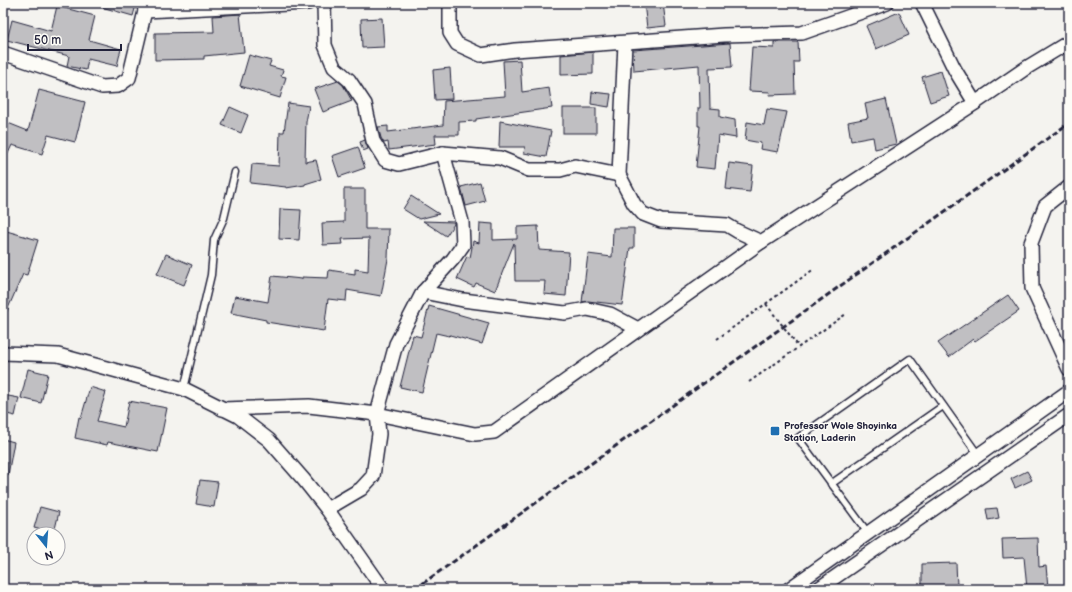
<svg xmlns="http://www.w3.org/2000/svg" width="1072" height="592" viewBox="0 0 1072 592" font-family="'Balsamiq Sans',sans-serif">
  <style>
    .building { fill: #c0bfc2; stroke: #22223b }
    .lines { fill: none; stroke-linecap: round; stroke-linejoin: round }
    .service-casing { stroke: #22223b; stroke-width: 9 }
    .minor-casing { stroke: #22223b; stroke-width: 16 }
    .path { stroke: #22223b; stroke-width: 2; stroke-dasharray: 3 3; stroke-linecap: butt }
    .service { stroke: #fdfcf7; stroke-width: 6 }
    .minor { stroke: #fdfcf7; stroke-width: 13 }
    .rail { stroke: #22223b; stroke-width: 3; stroke-dasharray: 6 3; stroke-linecap: butt }
    .path-bridge { stroke: #22223b; stroke-width: 2; stroke-dasharray: 3 3; stroke-linecap: butt }
    .poi-dot { fill: #1f6fb2; stroke: #fdfcf7; stroke-width: 1.5 }
    .labels { text-anchor: middle; stroke-width: 3; stroke-linejoin: round; paint-order: stroke }
    .poi-label { font-size: 10px; font-weight: bold; fill: #22223b; stroke: #fdfcf7; text-anchor: start }
  </style>
  <rect width="100%" height="100%" fill="#f4f3ef"/>
  <filter id="ink" filterUnits="userSpaceOnUse"><feTurbulence type="fractalNoise" baseFrequency=".025" numOctaves="2"/><feDisplacementMap in="SourceGraphic" scale="8" xChannelSelector="R" yChannelSelector="G"/><feConvolveMatrix kernelMatrix="1 2 1 2 8 2 1 2 1" color-interpolation-filters="sRGB"/></filter>
  <g filter="url(#ink)">
    <g class="building">
      <path d="M98,3H136V5L133,16L98,6Z"/>
      <path d="M644,3H663L666,26L647,28Z"/>
      <path d="M57,6L95,16L89,40L121,49L117,66L88,59L86,70L67,66L69,56L7,40L12,20L51,31Z"/>
      <path d="M899,12L909,35L876,49L866,26Z"/>
      <path d="M240,14L244,52L204,56V59L155,60V33L214,32L213,16Z"/>
      <path d="M382,18L384,47L362,48L361,19Z"/>
      <path d="M774,42H798L799,62H794L795,94L769,95L770,92L749,91L752,47L774,48Z"/>
      <path d="M730,43L732,67L709,68L710,108L720,109V117L735,120L736,138L718,135L715,169L696,167L700,126H698V108H700L699,65L634,71L633,50Z"/>
      <path d="M593,52V74L561,75V55Z"/>
      <path d="M249,55L271,61L269,66L283,70L281,76L286,77L280,98L240,86Z"/>
      <path d="M520,60L522,92L549,88L552,108L476,119V121L459,122V135H435L436,144L389,150L388,142L384,143L381,138L378,127L388,126V132L443,125L444,101L505,96L503,61Z"/>
      <path d="M450,68L452,99L435,100L433,70Z"/>
      <path d="M941,71L949,96L930,102L922,77Z"/>
      <path d="M338,81L343,85L352,101L323,112L314,89Z"/>
      <path d="M39,90L85,102L75,142L48,135L42,154L12,145L3,164V121L28,131Z"/>
      <path d="M592,92L611,94L609,107L591,104Z"/>
      <path d="M886,99L896,144L875,149L873,137L851,141L848,122L868,118L865,104Z"/>
      <path d="M288,103L309,106L306,122L305,162L316,160L321,179L305,184V185L286,188V187L250,183L252,164L279,166L280,132H284Z"/>
      <path d="M230,107L248,115L241,133L222,125Z"/>
      <rect x="563" y="108" width="33" height="25"/>
      <path d="M767,109L787,112L778,152L760,149L761,143L745,140L747,122L764,125Z"/>
      <path d="M500,121L551,131L546,157L524,153L525,147H499Z"/>
      <path d="M365,140L368,149L363,151L360,142Z"/>
      <path d="M358,147L365,168L339,177L332,156Z"/>
      <path d="M729,163L753,166L750,192L726,189Z"/>
      <path d="M480,182L485,201L466,206L461,187Z"/>
      <path d="M344,189H365V229H389L388,259L381,296L347,290L346,301L328,299L324,331L266,322V320L231,313L235,296L268,302L272,276L302,279V277L328,278L329,270L355,274V269L368,271L369,238L342,239L343,244L323,245L322,223L344,222Z"/>
      <path d="M411,196L439,214L419,219L403,209Z"/>
      <path d="M280,209L301,210L299,240L279,239Z"/>
      <path d="M423,221L454,222V224L446,236Z"/>
      <path d="M480,223L493,224V240L517,239V227L538,226L539,250L569,252L566,296L544,294L545,281H515L514,243L495,291L476,283L474,287L457,279L467,256L470,258L473,241L479,243Z"/>
      <path d="M613,228H634V248H630L622,305L588,301L582,302L588,254L612,257Z"/>
      <path d="M3,230L38,240L27,275L23,274L3,320V259L6,249L3,248Z"/>
      <path d="M166,254L192,265L184,285L157,274Z"/>
      <path d="M1008,295L1019,311L975,341L973,339L949,357L938,343Z"/>
      <path d="M429,306L489,323L482,344L450,335L449,336L436,333L422,392L400,387L413,335L421,337Z"/>
      <path d="M28,369L48,374L41,403L21,398Z"/>
      <path d="M90,387L106,392L97,421L124,427L129,401L167,408L158,452L108,442L107,445L75,438L79,417L81,418Z"/>
      <path d="M3,395L19,398L15,416L3,413Z"/>
      <path d="M3,439L14,442L8,475L3,474Z"/>
      <path d="M1027,471L1032,480L1015,488L1011,479Z"/>
      <path d="M200,480L218,482L214,507L196,504Z"/>
      <path d="M40,507L59,512L54,533L34,528Z"/>
      <path d="M997,508L999,518L988,520L986,509Z"/>
      <path d="M1038,538L1039,567L1046,566L1048,587L1027,589L1024,557L1003,558L1002,539Z"/>
      <path d="M956,563L957,586L922,587V564Z"/>
    </g>
    <g class="lines">
      <defs>
        <g id="service">
          <path d="M184,389L211,275L214,240L224,218L235,172"/>
          <path d="M831,484L943,406"/>
          <path d="M868,533L798,438L910,359L979,456"/>
        </g>
        <g id="minor">
          <path d="M324,3L325,45L334,67L349,80L365,104L373,141L385,160L399,164L443,153L500,158L529,170H560L575,166L619,175"/>
          <path d="M450,3V33L457,44L481,55L515,50L724,35L802,33L887,3"/>
          <path d="M922,3L955,70L975,103"/>
          <path d="M145,11L308,3"/>
          <path d="M625,43L619,175L634,204L643,214L661,221L727,225L737,231L761,242"/>
          <path d="M3,53L102,87L118,86L129,78L145,11L144,3"/>
          <path d="M1069,187L1045,206L1031,243L1032,288L1069,369"/>
          <path d="M423,292L463,300L565,313L587,309L610,314L638,329"/>
          <path d="M3,353L58,355L184,389L238,416L269,440L304,480L327,509L383,589"/>
          <path d="M222,409L309,406L377,414L475,434L494,432L761,242L975,103L1026,68L1069,42"/>
          <path d="M327,509L361,489L373,476L379,434L377,414L396,344L423,292L453,259L463,245L462,222L443,153"/>
          <path d="M789,589L1069,391"/>
          <path d="M818,589L1069,415"/>
        </g>
      </defs>
      <use href="#service" class="service-casing"/>
      <use href="#minor" class="minor-casing"/>
      <g class="path">
        <path d="M717,339L814,269"/>
        <path d="M749,382L846,314"/>
      </g>
      <use href="#service" class="service"/>
      <use href="#minor" class="minor"/>
      <path class="rail" d="M415,589L1069,123"/>
      <path class="path-bridge" d="M766,304L799,347"/>
    </g>
  </g>
  <rect class="poi-dot" x="770" y="426" width="10" height="10" rx="2"/>
  <g class="labels">
    <g class="poi-label">
      <text x="784" y="429">Professor Wole Shoyinka<tspan x="784" dy="12">Station, Laderin</tspan></text>
    </g>
  </g>
  <rect width="1072" height="592" fill="none" stroke="#fdfcf7" stroke-width="16"/>
  <rect x="8" y="8" width="1056" height="576" fill="none" stroke="#22223b" stroke-width="1.5" filter="url(#ink)"/>
  <g transform="translate(46 546) rotate(163)"><circle r="19" fill="#fdfcf7" stroke="#a5a5ac"/>
  <path d="M0-3L7 15L0 10L-7 15Z" fill="#1f6fb2"/>
  <text y="-6" font-size="11" font-weight="bold" text-anchor="middle" fill="#22223b">N</text>
  </g>
  <path d="M28 44v6h93v-6" fill="none" stroke="#22223b" stroke-width="2"/>
  <text x="34" y="44" font-size="12" fill="#22223b" stroke="#fdfcf7" stroke-width="3" paint-order="stroke">50 m</text>
</svg>
